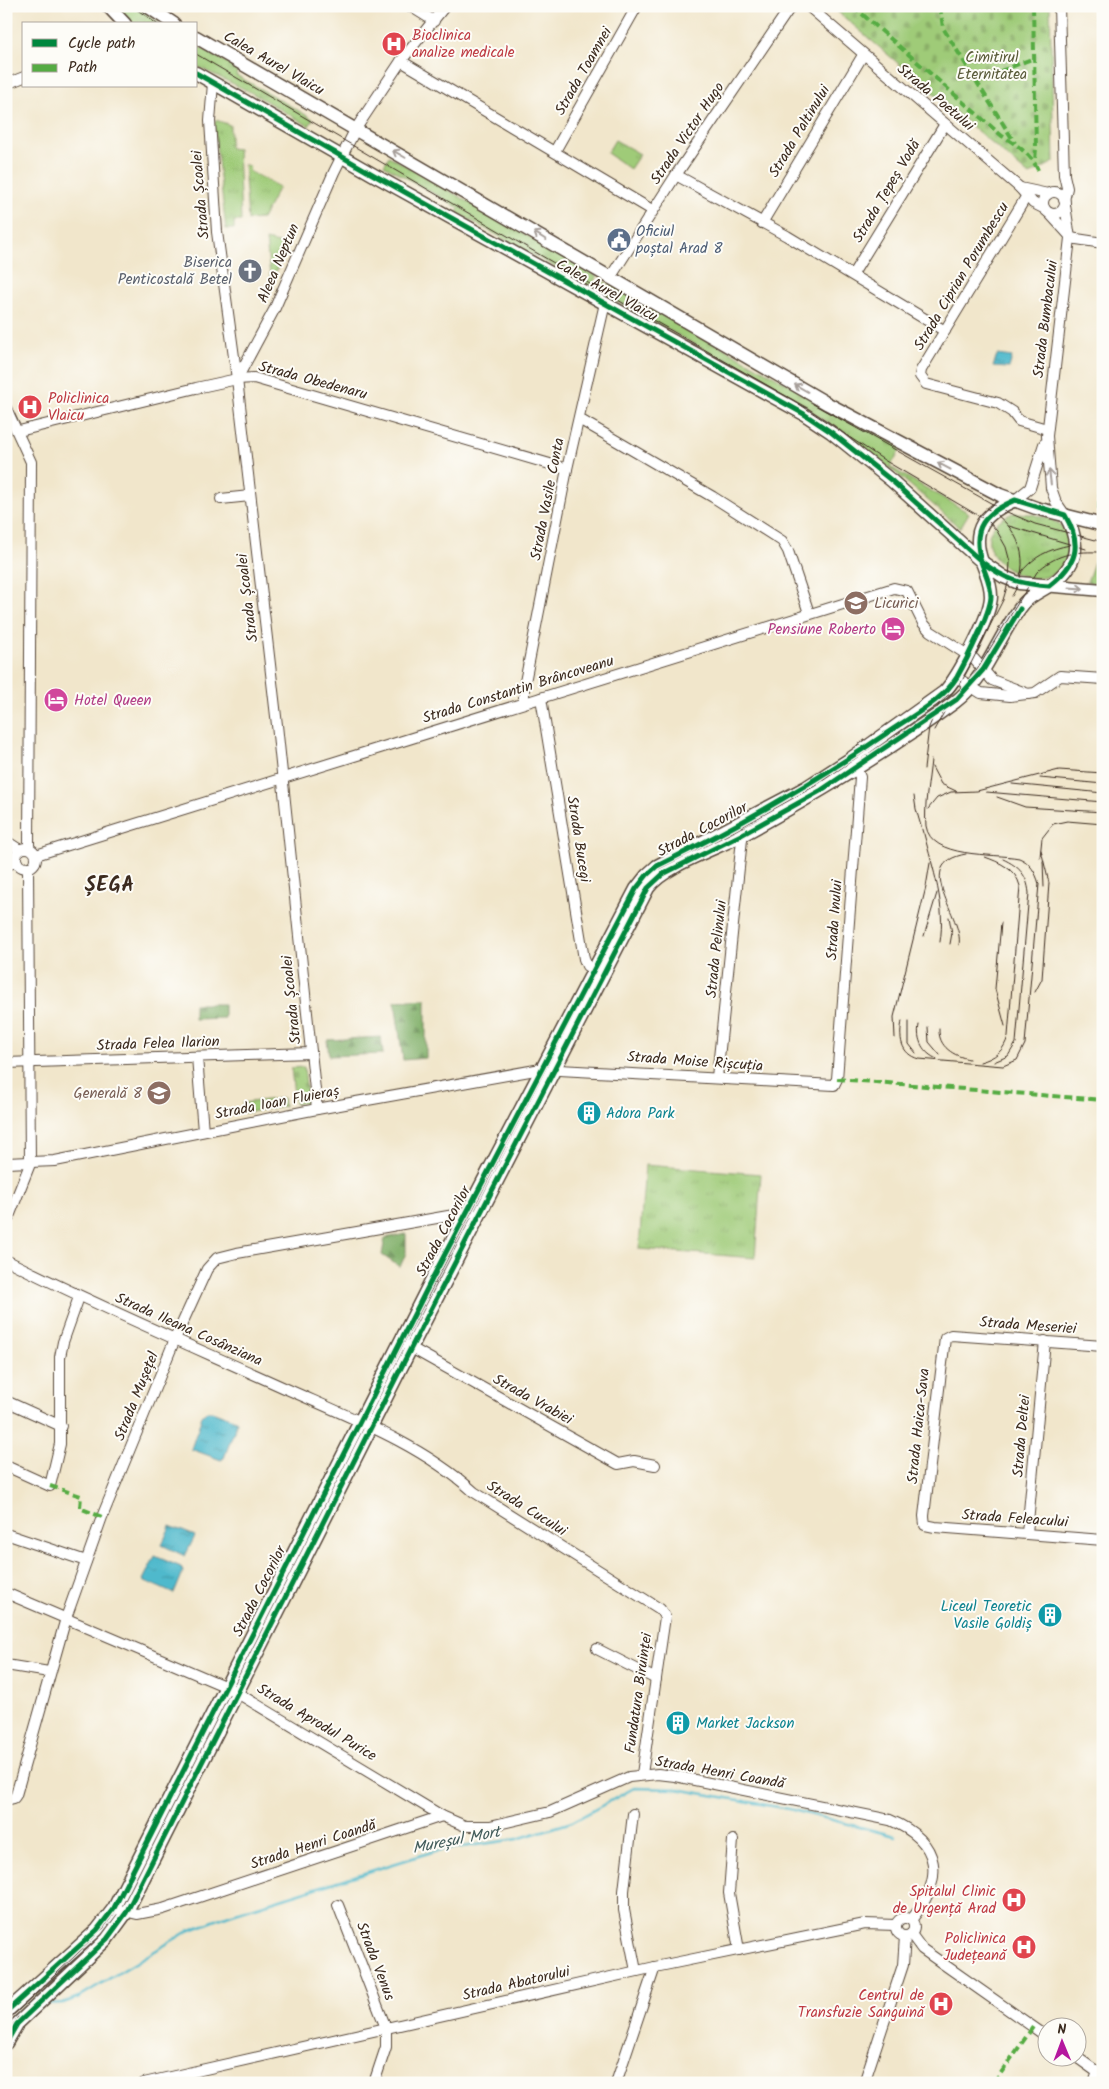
<svg xmlns="http://www.w3.org/2000/svg" width="1109" height="2089" viewBox="0 0 1109 2089" font-family="Kalam,sans-serif">
  <style>
    .grass { fill: url(#grass-tufts); stroke: #6d7a4b }
    .forest { fill: url(#forest-firs); stroke: #5d6c43 }
    .cemetery { fill: url(#cemetery-stones); stroke: #6d7a4b }
    .water { fill: url(#water-ripples); stroke: #457275 }
    .lines { fill: none; stroke-linecap: round; stroke-linejoin: round }
    .stream { stroke: #4fb9cc; stroke-width: 2.5 }
    .minor-casing { stroke: #564638; stroke-width: 12 }
    .major-casing { stroke: #564638; stroke-width: 15 }
    .minor { stroke: #fff; stroke-width: 10 }
    .major { stroke: #fff; stroke-width: 12 }
    .tram { stroke: #3b2a1e; stroke-width: 1 }
    .quiet { stroke: #55ab43; stroke-width: 4; stroke-dasharray: 8 4; stroke-linecap: butt }
    .cycleway-casing { stroke: #fdfcf7; stroke-width: 8 }
    .cycleway { stroke: #00873e; stroke-width: 5 }
    .oneway { stroke: #a79f9a }
    .labels { text-anchor: middle; stroke-width: 4; stroke-linejoin: round; paint-order: stroke }
    .health-label { font-size: 15px; fill: #be3a42; stroke: #fdfcf7; text-anchor: end }
    .park-label { font-size: 15px; fill: #595a39; stroke: #fdfcf7 }
    .street-label { font-size: 15px; fill: #3b2a1e; stroke: #fdfcf7 }
    .service-label { font-size: 15px; fill: #4e5e75; stroke: #fdfcf7; text-anchor: start }
    .worship-label { font-size: 15px; fill: #5b616d; stroke: #fdfcf7; text-anchor: end }
    .education-label { font-size: 15px; fill: #785e54; stroke: #fdfcf7; text-anchor: start }
    .hotel-label { font-size: 15px; fill: #b23c85; stroke: #fdfcf7; text-anchor: end }
    .culture-label { font-size: 15px; fill: #0d838f; stroke: #fdfcf7; text-anchor: start }
    .water-label { font-size: 16px; font-style: italic; fill: #425c5b; stroke: #fdfcf7 }
    .district-label { font-size: 20px; font-weight: bold; letter-spacing: 1px; fill: #3b2a1e; stroke: #fdfcf7 }
  </style>
  <defs>
    <pattern id="grass-tufts" width="24" height="20" patternUnits="userSpaceOnUse" patternTransform="scale(1.25)"><rect width="24" height="20" fill="#9fcb78"/><path d="M3 7l-1-3M5 7V3M7 7l1-3M15 17l-1-3M17 17v-4M19 17l1-3" fill="none" stroke="#8aae67"/></pattern>
    <pattern id="forest-firs" width="22" height="20" patternUnits="userSpaceOnUse" patternTransform="scale(1.25)"><rect width="22" height="20" fill="#7faf68"/><path d="M5 1l3.5 6h-7zM16 11l3.5 6h-7z" fill="#698f55"/></pattern>
    <pattern id="cemetery-stones" width="16" height="16" patternUnits="userSpaceOnUse" patternTransform="scale(1.25)"><rect width="16" height="16" fill="#9fcb78"/><path d="M2 7V4a2 2 0 0 1 4 0v3zM10 15v-3a2 2 0 0 1 4 0v3z" fill="#8aae67"/></pattern>
    <pattern id="water-ripples" width="26" height="14" patternUnits="userSpaceOnUse" patternTransform="scale(1.25)"><rect width="26" height="14" fill="#4fb9cc"/><path d="M2 4q2-2 4 0t4 0M15 11q2-2 4 0t4 0" fill="none" stroke="#4397a5"/></pattern>
  </defs>
  <rect width="100%" height="100%" fill="#fdfcf7"/>
  <filter id="ink" filterUnits="userSpaceOnUse"><feTurbulence type="fractalNoise" baseFrequency=".02" numOctaves="2"/><feDisplacementMap in="SourceGraphic" scale="10" xChannelSelector="R" yChannelSelector="G"/><feConvolveMatrix kernelMatrix="1 2 1 2 8 2 1 2 1" color-interpolation-filters="sRGB"/></filter>
  <filter id="wash" filterUnits="userSpaceOnUse"><feTurbulence type="fractalNoise" baseFrequency=".0096" numOctaves="4" result="noise"/><feDisplacementMap in="SourceGraphic" scale="20" xChannelSelector="R" yChannelSelector="G"/><feGaussianBlur stdDeviation="1.12" result="paint"/><feColorMatrix in="noise" values="0 0 0 0 0 0 0 0 0 0 0 0 0 0 0 0 0 1.4 0 .05"/><feComposite in="paint" operator="in"/></filter>
  <g filter="url(#wash)">
    <rect width="100%" height="100%" fill="#f1e6cb"/>
    <g class="grass">
      <path d="M117,6H137L161,24H133Z"/>
      <path d="M196,45L238,69L236,75L313,119L309,126L250,92L196,66Z"/>
      <path d="M216,120L230,125V148L238,149L241,221H234V229H226L214,126Z"/>
      <path d="M615,140L640,154L630,169L607,153Z"/>
      <path d="M389,156L597,276L591,287L457,213L459,208L384,165Z"/>
      <path d="M244,164L250,167L249,171L279,187L262,219L248,220Z"/>
      <path d="M266,240L287,245L271,284Z"/>
      <path d="M603,281L902,447L890,467L969,513L960,528C926,499 893,469 857,443C776,385 685,340 597,291Z"/>
      <path d="M1013,513C1026,513 1046,515 1057,523C1074,534 1071,561 1056,572C1021,597 952,539 1013,513Z"/>
      <path d="M1096,557L1103,558V584L1087,582Z"/>
      <path d="M645,1165L761,1174L755,1258L639,1249Z"/>
    </g>
    <g class="forest">
      <path d="M426,999V1058L403,1060L395,1001Z"/>
      <path d="M194,1004H224V1018L194,1019Z"/>
      <path d="M381,1037L383,1054L329,1056L327,1040Z"/>
      <path d="M406,1234V1253L400,1267L382,1255L385,1238Z"/>
    </g>
    <g class="cemetery">
      <path d="M831,6H1050L1054,162L1029,175Z"/>
      <path d="M304,1067L308,1102L295,1104L291,1068Z"/>
      <path d="M283,1098L284,1106L244,1113L242,1103Z"/>
    </g>
    <g class="water">
      <path d="M997,355L1012,357L1009,368L993,367Z"/>
      <path d="M207,1411H212L236,1420L237,1423L224,1458L221,1460L191,1449L202,1416Z"/>
      <path d="M170,1526L195,1536L185,1556L162,1545Z"/>
      <path d="M155,1556L181,1567L183,1572L174,1594L143,1580Z"/>
    </g>
    <g class="lines">
      <g class="stream">
        <path d="M6,1998L13,2000"/>
        <path d="M46,2004L63,2003L79,1997L188,1931L229,1915L435,1851L517,1839L572,1822L634,1788L677,1789L789,1809L895,1836"/>
      </g>
    </g>
  </g>
  <g filter="url(#ink)">
    <g class="lines">
      <defs>
        <g id="minor">
          <path d="M410,6L434,21"/>
          <path d="M808,6L1020,188L1033,203L1045,209"/>
          <path d="M1059,6L1064,175L1067,188L1064,200"/>
          <path d="M401,61L652,210"/>
          <path d="M213,83L210,121L217,232L237,379L277,725L317,1109"/>
          <path d="M6,84L24,77"/>
          <path d="M555,151L637,6"/>
          <path d="M676,175L787,236L945,331"/>
          <path d="M1020,188L1048,194"/>
          <circle cx="1054" cy="203" r="11"/>
          <path d="M1026,197L921,370L920,376L926,384L998,403L1012,412L1019,421L1047,429"/>
          <path d="M1049,213L1070,236"/>
          <path d="M762,223L863,55"/>
          <path d="M1070,238L1103,243"/>
          <path d="M853,274L945,124"/>
          <path d="M610,278L676,175L791,6"/>
          <path d="M237,379L274,310L334,172L355,130L401,61L445,6"/>
          <path d="M6,408L31,462L29,848"/>
          <path d="M579,419L713,497L782,541L788,551L809,613"/>
          <path d="M19,431L196,388L237,379L254,378L567,469"/>
          <path d="M221,499L250,496"/>
          <path d="M1015,500L1030,488L1044,444"/>
          <path d="M1065,515L1056,502L1051,488L1047,436L1070,238L1065,205"/>
          <path d="M956,677L981,693L1010,696L1035,693L1060,676L1103,679"/>
          <path d="M541,698L584,959L587,966L600,972"/>
          <path d="M524,702V687L567,469L605,303"/>
          <path d="M6,841L20,850"/>
          <circle cx="26" cy="858" r="10"/>
          <path d="M36,855L894,588L907,591L923,623L930,631L974,659L992,680L1028,694"/>
          <path d="M6,865L17,862"/>
          <path d="M197,1057L203,1131"/>
          <path d="M6,1063L311,1053"/>
          <path d="M717,1077L742,839L739,830"/>
          <path d="M6,1163L55,1161L317,1109L541,1069L834,1085L837,1079L860,777L854,764"/>
          <path d="M6,1224L30,1164L28,867"/>
          <path d="M6,1260C99,1307 194,1347 289,1390C352,1418 422,1445 474,1492L660,1609L665,1617L642,1774"/>
          <path d="M406,1345L618,1464L634,1461L655,1465"/>
          <path d="M1103,1346L951,1335L945,1338L924,1516L925,1525L935,1527L1103,1540"/>
          <path d="M6,1401L61,1426"/>
          <path d="M6,1466L50,1486L60,1444V1357L63,1342L79,1297"/>
          <path d="M1027,1533L1045,1341"/>
          <path d="M6,1534L86,1561"/>
          <path d="M6,1593L229,1688L442,1816L465,1826H490L550,1812L629,1777L658,1774L675,1776L890,1820C942,1842 945,1879 911,1920"/>
          <path d="M597,1649L656,1679"/>
          <path d="M6,1665L49,1672"/>
          <path d="M6,1800L14,1798L16,1795L66,1618L102,1517L175,1339L207,1269L217,1258L237,1253L471,1212"/>
          <path d="M633,1814L624,1891V1910L636,1971"/>
          <path d="M733,1840L729,1893L739,1950"/>
          <path d="M338,1905L386,2028V2047L374,2083"/>
          <path d="M120,1910L137,1914L163,1909L442,1816"/>
          <circle cx="905" cy="1927" r="9"/>
          <path d="M911,1934L922,1949L1046,2036"/>
          <path d="M1075,2056L1103,2076"/>
          <path d="M144,2083L655,1967L865,1924L896,1925"/>
          <path d="M616,2083L655,1967"/>
          <path d="M864,2083L903,1965L905,1936"/>
          <path d="M1094,2083L1098,2072"/>
        </g>
        <g id="major">
          <path d="M108,6L125,24"/>
          <path d="M147,6L174,24"/>
          <path d="M196,37L828,404L1000,495L1036,508L1103,525"/>
          <path d="M196,73L374,175L804,414L831,432L892,481L982,562L1004,577L1019,583L1103,590"/>
          <path d="M6,2012L97,1930L114,1908L432,1279L636,889L647,875L657,866L805,788L850,759L944,692C958,678 991,615 991,596C991,583 986,574 982,562C970,528 985,513 1015,500"/>
          <path d="M6,2043L17,2024L107,1939L126,1913L411,1348L648,888C666,864 719,848 746,833C818,793 889,751 955,702C988,677 998,634 1024,603C1031,595 1041,591 1049,586C1078,566 1082,544 1065,515"/>
        </g>
      </defs>
      <use href="#minor" class="minor-casing"/>
      <use href="#major" class="major-casing"/>
      <use href="#minor" class="minor"/>
      <use href="#major" class="major"/>
      <g class="tram">
        <path d="M132,6L157,24"/>
        <path d="M813,404L1007,512L1035,524L1103,542"/>
        <path d="M986,508C1020,526 1033,563 1012,596"/>
        <path d="M1009,526L1086,549"/>
        <path d="M1020,574C1032,557 1049,549 1070,545"/>
        <path d="M972,678L1037,572C1054,555 1074,551 1097,552"/>
        <path d="M934,730L950,702"/>
        <path d="M932,767L941,784L956,791"/>
        <path d="M924,769L929,727L939,704"/>
        <path d="M1040,778L1103,784"/>
        <path d="M1012,784L1103,793"/>
        <path d="M986,792L1103,802"/>
        <path d="M914,796L916,809L923,833"/>
        <path d="M997,797L1025,807L1103,812"/>
        <path d="M928,809L937,798L951,792L977,791L1059,770L1103,773"/>
        <path d="M924,834C933,869 946,905 940,942"/>
        <path d="M1040,857L1042,838L1053,824L1067,821L1103,824"/>
        <path d="M1043,861L1044,887"/>
        <path d="M949,917L952,933L950,944"/>
        <path d="M1001,923L995,989L1005,1026"/>
        <path d="M924,936L937,893"/>
        <path d="M959,945C965,917 909,864 966,854"/>
        <path d="M1035,992L1042,979L1049,883L1041,850"/>
        <path d="M902,1021C899,1037 900,1054 919,1059L1003,1066L1017,1060L1025,1044L1039,884C1036,873 1030,862 1019,858C993,853 931,859 926,826C924,805 929,781 931,760"/>
        <path d="M909,1022V1044L916,1053"/>
        <path d="M919,1025C916,1040 923,1053 937,1059"/>
        <path d="M928,1027L929,1042L940,1055"/>
        <path d="M939,1029C938,1047 954,1056 969,1059"/>
        <path d="M895,1038L894,1017L926,887L930,863"/>
        <path d="M980,1062C995,1058 1004,1051 1008,1036L1020,886C1016,869 999,862 985,857"/>
        <path d="M994,1062L1008,1056L1016,1043L1029,893C1027,875 1020,867 1003,859"/>
        <path d="M6,2022L103,1929L114,1914L354,1439L641,885L657,870L729,834L815,786L953,692L962,681L1003,600L1009,580L1010,562L1006,547L997,531L989,522L884,460L793,400L595,287L196,54"/>
        <path d="M6,2033L18,2017"/>
      </g>
      <g class="quiet">
        <path d="M853,6L1002,136C1016,144 1032,155 1038,170"/>
        <path d="M940,6L943,28L1015,143"/>
        <path d="M1033,6L1036,147L1035,162"/>
        <path d="M978,80L1034,58"/>
        <path d="M1099,509L1103,442"/>
        <path d="M837,1079L1103,1100"/>
        <path d="M50,1486L81,1496L80,1508L102,1517"/>
        <path d="M994,2083L1033,2027"/>
      </g>
      <defs>
        <g id="cycleway">
          <path d="M6,2012L97,1930L114,1908L432,1279L636,889L647,875L657,866C739,826 817,781 893,729C915,714 943,700 957,677C966,661 990,614 991,597C991,583 985,574 981,561C971,527 985,513 1015,500L1065,515C1083,546 1077,564 1049,586C1020,584 1006,580 982,562L892,481L831,432L804,414L374,175L196,73"/>
          <path d="M6,2043L17,2024L107,1939L126,1913L411,1348L648,888L663,874L741,835L820,791L956,700L983,670L1020,609"/>
        </g>
      </defs>
      <use href="#cycleway" class="cycleway-casing"/>
      <use href="#cycleway" class="cycleway"/>
    </g>
    <defs><path id="oneway-shaft" d="M-6 0H5M1.5-3L5.5 0L1.5 3" fill="none" stroke-width="1.6" stroke-linecap="round" stroke-linejoin="round" transform="scale(1.25)"/></defs>
    <g class="oneway">
      <use href="#oneway-shaft" transform="translate(399 154) rotate(-150)"/>
      <use href="#oneway-shaft" transform="translate(540 236) rotate(-148)"/>
      <use href="#oneway-shaft" transform="translate(801 388) rotate(-150)"/>
      <use href="#oneway-shaft" transform="translate(944 466) rotate(-152)"/>
      <use href="#oneway-shaft" transform="translate(1050 477) rotate(-97)"/>
      <use href="#oneway-shaft" transform="translate(1076 588) rotate(4)"/>
    </g>
  </g>
  <defs>
    <symbol id="hospital-disc" viewBox="-11 -11 22 22"><circle r="9.5" fill="#e0444e" stroke="#fdfcf7"/><path d="M-5-5h3v3.5h4V-5h3V5h-3V1.5h-4V5h-3Z" fill="#fff"/></symbol>
    <symbol id="civic-disc" viewBox="-11 -11 22 22"><circle r="9.5" fill="#5c6f8a" stroke="#fdfcf7"/><path d="M-.6-6.5H3V-4.5H.6V-3L4-1V1h2V6H-6V1h2V-1L-.6-3ZM-1.2 2.5V6h2.4V2.5Z" fill="#fff"/></symbol>
    <symbol id="church-disc" viewBox="-11 -11 22 22"><circle r="9.5" fill="#6b7280" stroke="#fdfcf7"/><path d="M-1.2-6h2.4v3.5h3.3v2.4h-3.3V6h-2.4V-.1h-3.3v-2.4h3.3Z" fill="#fff"/></symbol>
    <symbol id="school-disc" viewBox="-11 -11 22 22"><circle r="9.5" fill="#8d6e63" stroke="#fdfcf7"/><path d="M0-5L7-2L0 1L-7-2ZM-4 1L0 2.5L4 1V4Q0 6-4 4Z" fill="#fff"/></symbol>
    <symbol id="hotel-disc" viewBox="-11 -11 22 22"><circle r="9.5" fill="#d1479c" stroke="#fdfcf7"/><path d="M-6-4.5h1.5V1H6V5H4.5V3h-9V5H-6ZM-4 0a1.8 1.8 0 1 1 3.6 0ZM.5 0V-2.5h3Q6-2.5 6 0Z" fill="#fff"/></symbol>
    <symbol id="building-disc" viewBox="-11 -11 22 22"><circle r="9.5" fill="#0f9aa8" stroke="#fdfcf7"/><path d="M-4-6H4V6H1V3H-1V6H-4ZM-2.5-4.3h1.7v1.8h-1.7ZM.8-4.3h1.7v1.8H.8ZM-2.5-1h1.7V.8h-1.7ZM.8-1h1.7V.8H.8Z" fill="#fff"/></symbol>
  </defs>
  <g fill-rule="evenodd">
    <use href="#hospital-disc" x="380" y="30" width="28" height="28"/>
    <use href="#civic-disc" x="605" y="226" width="28" height="28"/>
    <use href="#church-disc" x="236" y="257" width="28" height="28"/>
    <use href="#hospital-disc" x="16" y="393" width="28" height="28"/>
    <use href="#school-disc" x="842" y="589" width="28" height="28"/>
    <use href="#hotel-disc" x="879" y="615" width="28" height="28"/>
    <use href="#hotel-disc" x="42" y="686" width="28" height="28"/>
    <use href="#school-disc" x="145" y="1079" width="28" height="28"/>
    <use href="#building-disc" x="575" y="1099" width="28" height="28"/>
    <use href="#building-disc" x="1036" y="1601" width="28" height="28"/>
    <use href="#building-disc" x="664" y="1709" width="28" height="28"/>
    <use href="#hospital-disc" x="1000" y="1886" width="28" height="28"/>
    <use href="#hospital-disc" x="1010" y="1933" width="28" height="28"/>
    <use href="#hospital-disc" x="927" y="1990" width="28" height="28"/>
  </g>
  <g class="labels">
    <g class="health-label">
      <text x="412" y="40" text-anchor="start">Bioclinica<tspan x="412" dy="17">analize medicale</tspan></text>
      <text x="48" y="403" text-anchor="start">Policlinica<tspan x="48" dy="17">Vlaicu</tspan></text>
      <text x="996" y="1896">Spitalul Clinic<tspan x="996" dy="17">de Urgență Arad</tspan></text>
      <text x="1006" y="1943">Policlinica<tspan x="1006" dy="17">Județeană</tspan></text>
      <text x="924" y="2000">Centrul de<tspan x="924" dy="17">Transfuzie Sanguină</tspan></text>
    </g>
    <g class="park-label">
      <text x="992" y="62">Cimitirul<tspan x="992" dy="17">Eternitatea</tspan></text>
    </g>
    <g class="street-label">
      <text transform="translate(274 63) rotate(30)" y="5">Calea Aurel Vlaicu</text>
      <text transform="translate(583 71) rotate(-60)" y="5">Strada Toamnei</text>
      <text transform="translate(936 97) rotate(40)" y="5">Strada Poetului</text>
      <text transform="translate(799 131) rotate(-59)" y="5">Strada Paltinului</text>
      <text transform="translate(687 133) rotate(-56)" y="5">Strada Victor Hugo</text>
      <text transform="translate(886 191) rotate(-59)" y="5">Strada Țepeș Vodă</text>
      <text transform="translate(200 195) rotate(-95)" y="5">Strada Școalei</text>
      <text transform="translate(278 263) rotate(-67)" y="5">Aleea Neptun</text>
      <text transform="translate(961 276) rotate(-59)" y="5">Strada Ciprian Porumbescu</text>
      <text transform="translate(607 290) rotate(29)" y="5">Calea Aurel Vlaicu</text>
      <text transform="translate(1045 319) rotate(-83)" y="5">Strada Bumbacului</text>
      <text transform="translate(313 380) rotate(15)" y="5">Strada Obedenaru</text>
      <text transform="translate(547 499) rotate(-79)" y="5">Strada Vasile Conta</text>
      <text transform="translate(247 598) rotate(-97)" y="5">Strada Școalei</text>
      <text transform="translate(518 689) rotate(-17)" y="5">Strada Constantin Brâncoveanu</text>
      <text transform="translate(702 829) rotate(-28)" y="5">Strada Cocorilor</text>
      <text transform="translate(579 839) rotate(81)" y="5">Strada Bucegi</text>
      <text transform="translate(834 920) rotate(-86)" y="5">Strada Inului</text>
      <text transform="translate(716 949) rotate(-84)" y="5">Strada Pelinului</text>
      <text transform="translate(291 1000) rotate(-96)" y="5">Strada Școalei</text>
      <text transform="translate(158 1043) rotate(-2)" y="5">Strada Felea Ilarion</text>
      <text transform="translate(695 1061) rotate(4)" y="5">Strada Moise Rișcuția</text>
      <text transform="translate(277 1102) rotate(-11)" y="5">Strada Ioan Fluieraș</text>
      <text transform="translate(443 1231) rotate(-62)" y="5">Strada Cocorilor</text>
      <text transform="translate(1028 1325) rotate(4)" y="5">Strada Meseriei</text>
      <text transform="translate(189 1329) rotate(24)" y="5">Strada Ileana Cosânziana</text>
      <text transform="translate(136 1396) rotate(-68)" y="5">Strada Mușețel</text>
      <text transform="translate(533 1399) rotate(29)" y="5">Strada Vrabiei</text>
      <text transform="translate(918 1426) rotate(-84)" y="5">Strada Haica-Sava</text>
      <text transform="translate(1021 1436) rotate(-85)" y="5">Strada Deltei</text>
      <text transform="translate(527 1508) rotate(32)" y="5">Strada Cucului</text>
      <text transform="translate(1015 1518) rotate(4)" y="5">Strada Feleacului</text>
      <text transform="translate(259 1591) rotate(-63)" y="5">Strada Cocorilor</text>
      <text transform="translate(638 1693) rotate(-82)" y="5">Fundatura Biruinței</text>
      <text transform="translate(317 1722) rotate(31)" y="5">Strada Aprodul Purice</text>
      <text transform="translate(720 1772) rotate(10)" y="5">Strada Henri Coandă</text>
      <text transform="translate(313 1844) rotate(-18)" y="5">Strada Henri Coandă</text>
      <text transform="translate(376 1961) rotate(69)" y="5">Strada Venus</text>
      <text transform="translate(516 1983) rotate(-13)" y="5">Strada Abatorului</text>
    </g>
    <g class="service-label">
      <text x="636" y="236">Oficiul<tspan x="636" dy="17">poștal Arad 8</tspan></text>
    </g>
    <g class="worship-label">
      <text x="232" y="267">Biserica<tspan x="232" dy="17">Penticostală Betel</tspan></text>
    </g>
    <g class="education-label">
      <text x="874" y="608">Licurici</text>
      <text x="142" y="1098" text-anchor="end">Generală 8</text>
    </g>
    <g class="hotel-label">
      <text x="876" y="634">Pensiune Roberto</text>
      <text x="74" y="705" text-anchor="start">Hotel Queen</text>
    </g>
    <g class="culture-label">
      <text x="606" y="1118">Adora Park</text>
      <text x="1032" y="1611" text-anchor="end">Liceul Teoretic<tspan x="1032" dy="17">Vasile Goldiș</tspan></text>
      <text x="696" y="1728">Market Jackson</text>
    </g>
    <g class="water-label">
      <text transform="translate(456 1839) rotate(-11)" y="6">Mureșul Mort</text>
    </g>
    <g class="district-label">
      <text x="110" y="891">ȘEGA</text>
    </g>
  </g>
  <rect width="1109" height="2089" fill="none" stroke="#fdfcf7" stroke-width="25"/>
  <rect x="22" y="22" width="175" height="65" fill="#fdfcf7" stroke="#afa8a0"/>
  <rect x="32" y="39" width="25" height="8" fill="#00873e" stroke="#afa8a0"/>
  <text x="68" y="48" font-size="15" fill="#3b2a1e">Cycle path</text>
  <rect x="32" y="64" width="25" height="8" fill="#55ab43" stroke="#afa8a0"/>
  <text x="68" y="72" font-size="15" fill="#3b2a1e">Path</text>
  <g transform="translate(1062 2042) rotate(359)"><circle r="24" fill="#fdfcf7" stroke="#afa8a0"/>
  <path d="M0-4L9 19L0 12L-9 19Z" fill="#b5179e"/>
  <text y="-8" font-size="14" font-weight="bold" text-anchor="middle" fill="#3b2a1e">N</text>
  </g>
</svg>
